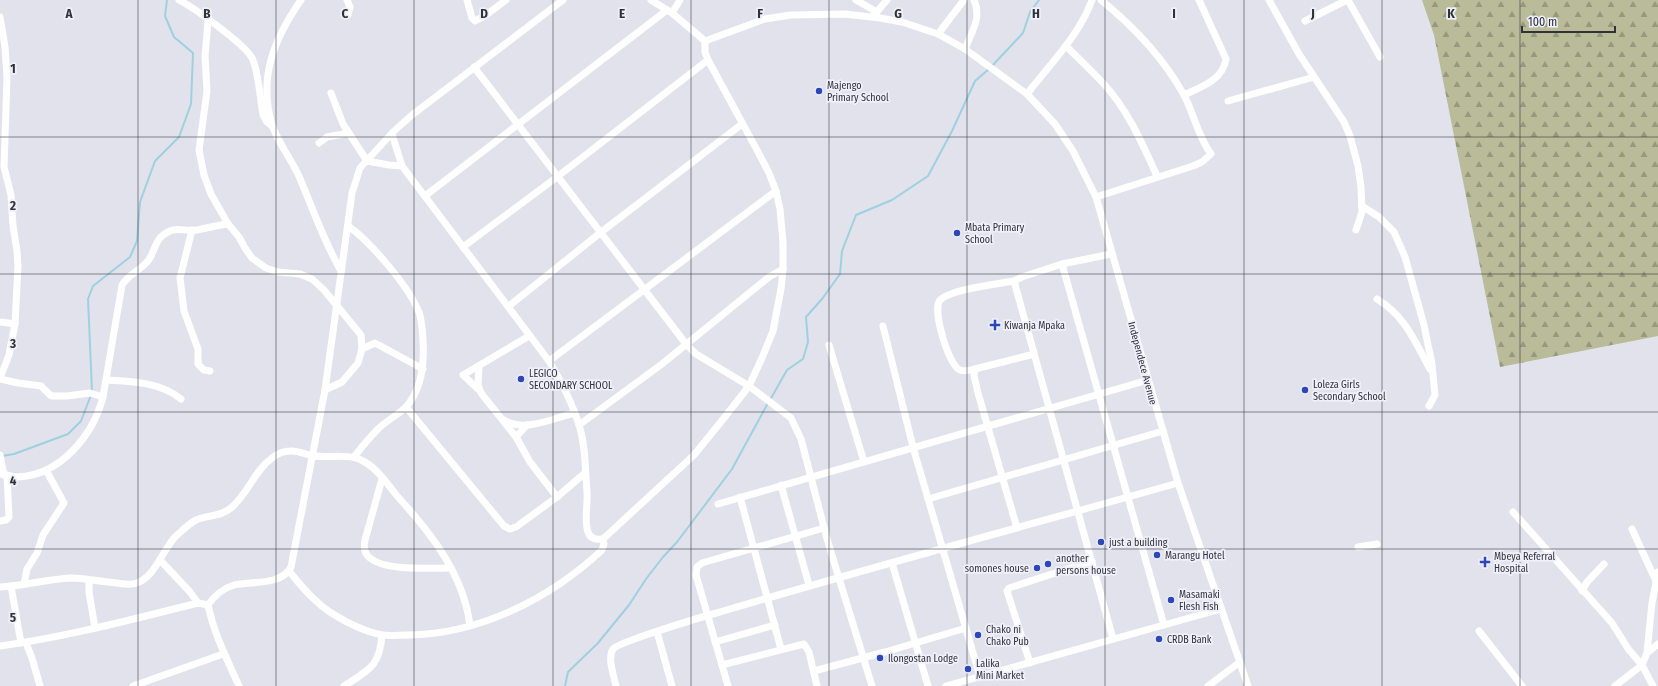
<svg xmlns="http://www.w3.org/2000/svg" width="1658" height="686" viewBox="0 0 1658 686" font-family="'Fira Sans Condensed',sans-serif">
  <style>
    .forest { fill: url(#forest-firs) }
    .lines { fill: none; stroke-linecap: round; stroke-linejoin: round }
    .stream { stroke: #9fd0df; stroke-width: 2 }
    .minor { stroke: #fff; stroke-width: 7 }
    .grid { fill: none; stroke: #313136; stroke-width: 1; stroke-opacity: 0.55 }
    .poi-dot { fill: #2e47b8; stroke: #eff0fb; stroke-width: 1.5 }
    .labels { text-anchor: middle; stroke-width: 3.5; stroke-linejoin: round; paint-order: stroke }
    .poi-label { font-size: 10px; fill: #313136; stroke: #eff0fb; text-anchor: start }
    .street-label { font-size: 10px; fill: #313136; stroke: #eff0fb }
    .grid-label { font-size: 13px; text-anchor: middle; font-weight: bold; fill: #313136; stroke: #eff0fb; stroke-width: 3.5; stroke-linejoin: round; paint-order: stroke }
  </style>
  <defs>
    <pattern id="forest-firs" width="22" height="20" patternUnits="userSpaceOnUse"><rect width="22" height="20" fill="#b9bb99"/><path d="M5 1l3.5 6h-7zM16 11l3.5 6h-7z" fill="#97997e"/></pattern>
  </defs>
  <rect width="100%" height="100%" fill="#e2e2ed"/>
  <path class="forest" d="M1422,0H1658V336L1500,367L1434,35Z"/>
  <g class="lines">
    <g class="stream">
      <path d="M992,66L1023,33L1030,12L1039,0"/>
      <path d="M92,391L88,299L93,286L130,257L137,241L140,202L155,161L179,137L191,104L193,53L174,37L165,16L167,0"/>
      <path d="M770,400L787,370L803,359L808,342L806,317L822,299L840,274L842,251L856,215L892,200L928,176L952,131L975,81L989,69"/>
      <path d="M2,456L14,454L68,434L81,421L91,395"/>
      <path d="M565,686L568,672L598,643L629,605L646,579L663,557L677,542L732,469L768,403"/>
    </g>
    <g class="minor">
      <path d="M179,0C194,8 248,46 253,60C259,75 260,99 263,115L267,122L272,126"/>
      <path d="M301,0C274,39 258,77 272,125C278,142 290,158 298,174C312,206 323,240 341,271"/>
      <path d="M347,0L350,7L348,15"/>
      <path d="M467,0L472,18L475,21L486,15L506,0"/>
      <path d="M651,0L672,13L705,41L765,19L791,15L845,14L880,18L902,22L938,34L965,49L1027,94L1055,124L1073,151L1096,197L1178,483L1248,686"/>
      <path d="M856,0L877,12"/>
      <path d="M1269,0L1299,54L1344,122L1350,136L1358,166L1361,187L1362,212L1356,230"/>
      <path d="M1348,0L1380,57"/>
      <path d="M672,13L680,0"/>
      <path d="M874,15L887,0"/>
      <path d="M0,17L5,47L7,77L4,167L11,195L13,226L17,251L18,266L15,324L9,355L0,378"/>
      <path d="M208,21L205,56L207,91L199,150L204,175L211,194L228,224L239,237L245,248L252,258L266,268L278,272L300,274L312,279L324,290L361,335L362,349L358,363L342,382L325,390"/>
      <path d="M1305,21L1347,0"/>
      <path d="M938,34L964,0"/>
      <path d="M1066,46C1078,58 1091,70 1103,83C1128,110 1142,143 1157,176"/>
      <path d="M965,49C972,31 982,18 974,0"/>
      <path d="M474,67L686,344L696,354L749,386L791,418L801,439L827,539L872,686"/>
      <path d="M331,93L343,124L367,161L389,165L402,166"/>
      <path d="M1027,94C1050,64 1079,36 1092,0"/>
      <path d="M1184,95C1201,87 1223,80 1226,59L1199,0"/>
      <path d="M1228,101L1314,77"/>
      <path d="M392,134L402,166L549,361C561,381 572,402 579,425C586,447 585,470 587,492C588,505 584,520 588,532C590,539 596,540 603,539L694,455L724,418L749,386L762,358L773,331L781,289L783,269V243L780,209L776,191L769,173L757,150L708,60L705,52V41"/>
      <path d="M319,143L327,137L349,133"/>
      <path d="M425,196L667,10"/>
      <path d="M1096,197L1193,166L1202,162L1211,154C1198,137 1194,114 1184,95C1164,59 1133,26 1101,0"/>
      <path d="M1362,206L1379,217L1394,232L1405,257L1424,325L1432,364L1435,395L1429,406"/>
      <path d="M348,226C370,241 408,286 418,310C421,315 421,322 422,328C425,354 425,386 406,407C398,415 386,421 378,429C369,438 361,448 354,457"/>
      <path d="M192,230L180,278L184,311L198,349V364L204,370L210,371"/>
      <path d="M463,247L557,177L708,60"/>
      <path d="M1062,264L1164,625"/>
      <path d="M1014,281L1113,639"/>
      <path d="M1377,299C1406,317 1414,340 1430,369"/>
      <path d="M509,306L600,233L742,124"/>
      <path d="M0,322L15,324"/>
      <path d="M883,326L913,447L980,677"/>
      <path d="M829,345L864,462"/>
      <path d="M362,349L375,343L423,369"/>
      <path d="M1034,354L975,369C971,370 965,372 960,370C948,365 932,309 940,300C951,289 998,284 1014,281L1022,277L1062,264L1111,254"/>
      <path d="M549,361L776,191"/>
      <path d="M479,366L478,385L481,393L516,437L530,462L557,497"/>
      <path d="M975,369L974,376L978,393L1017,528"/>
      <path d="M0,379L18,383L41,386L50,395L52,396H67L90,393L103,397"/>
      <path d="M107,380C133,382 160,382 181,399"/>
      <path d="M478,389L463,375L529,336"/>
      <path d="M406,407L504,526L510,529L516,527L557,497L585,473"/>
      <path d="M504,420C525,433 553,418 575,413"/>
      <path d="M579,425L662,364L769,277L783,269"/>
      <path d="M516,437L527,425"/>
      <path d="M0,455L4,475"/>
      <path d="M0,474C6,475 12,477 18,477C61,475 93,435 103,397L122,285C128,275 139,271 147,262C153,256 154,245 160,238C174,224 181,232 197,230C208,228 217,225 228,224"/>
      <path d="M382,479L365,540C364,545 364,551 367,555C380,572 431,568 451,568"/>
      <path d="M781,485L809,585"/>
      <path d="M740,497L781,649"/>
      <path d="M928,499L1163,431"/>
      <path d="M718,504L1148,380"/>
      <path d="M1513,512L1612,623L1629,650L1642,665L1647,653L1658,644"/>
      <path d="M0,521L6,520L9,517L7,475"/>
      <path d="M1632,529L1656,581"/>
      <path d="M1358,547L1377,544"/>
      <path d="M160,560L190,592L198,603"/>
      <path d="M892,563L928,686"/>
      <path d="M289,571C297,581 305,591 315,600C330,615 361,631 382,635C390,636 400,635 409,635C480,634 551,598 602,550L604,544L603,539"/>
      <path d="M89,580V592L95,628"/>
      <path d="M24,584L27,569L37,553L43,535L64,503L46,470"/>
      <path d="M11,586L21,643"/>
      <path d="M0,587C24,586 47,579 71,578C83,578 97,581 109,582C117,583 129,586 137,583C155,577 163,549 176,536C182,531 188,524 196,520C207,515 220,517 231,508C248,494 254,471 272,458C277,454 284,451 290,451C298,450 306,455 314,456C330,458 349,453 363,461C377,468 388,485 398,497C431,533 464,575 470,626"/>
      <path d="M1582,591L1587,582L1604,564"/>
      <path d="M1479,631L1522,686"/>
      <path d="M657,632L672,686"/>
      <path d="M715,642L775,625"/>
      <path d="M26,643L32,658L40,686"/>
      <path d="M0,646C67,637 133,619 198,603L208,605"/>
      <path d="M1647,653L1652,603L1658,572"/>
      <path d="M1030,663L1007,591L1009,588L1092,561"/>
      <path d="M722,665L804,644L809,652L817,686"/>
      <path d="M814,671L885,652L966,628"/>
      <path d="M133,686L223,654"/>
      <path d="M239,686C227,659 214,634 208,605C214,596 224,588 234,585C252,581 281,586 291,567L325,390L352,193L360,168L394,131L412,115L563,0"/>
      <path d="M344,686C369,670 380,666 382,635"/>
      <path d="M616,686C614,676 607,658 613,649C618,642 705,616 720,612C872,567 1025,526 1178,483"/>
      <path d="M728,686L696,575L697,567L702,563L824,528"/>
      <path d="M946,686L1221,609"/>
      <path d="M1208,686L1240,662"/>
      <path d="M1615,686L1642,665L1653,686"/>
    </g>
  </g>
  <path class="grid" d="M138,0V686M276,0V686M414,0V686M553,0V686M691,0V686M829,0V686M967,0V686M1105,0V686M1244,0V686M1382,0V686M1520,0V686M0,137H1658M0,274H1658M0,412H1658M0,549H1658"/>
  <g class="poi-dot">
    <circle cx="819" cy="91" r="4"/>
    <circle cx="957" cy="233" r="4"/>
    <path d="M993 319h4v4h4v4h-4v4h-4v-4h-4v-4h4z"/>
    <circle cx="521" cy="379" r="4"/>
    <circle cx="1305" cy="390" r="4"/>
    <circle cx="1101" cy="542" r="4"/>
    <circle cx="1157" cy="555" r="4"/>
    <path d="M1483 556h4v4h4v4h-4v4h-4v-4h-4v-4h4z"/>
    <circle cx="1048" cy="564" r="4"/>
    <circle cx="1037" cy="568" r="4"/>
    <circle cx="1171" cy="600" r="4"/>
    <circle cx="978" cy="635" r="4"/>
    <circle cx="1159" cy="639" r="4"/>
    <circle cx="880" cy="658" r="4"/>
    <circle cx="968" cy="669" r="4"/>
  </g>
  <g class="labels">
    <g class="poi-label">
      <text x="827" y="89">Majengo<tspan x="827" dy="12">Primary School</tspan></text>
      <text x="965" y="231">Mbata Primary<tspan x="965" dy="12">School</tspan></text>
      <text x="1004" y="329">Kiwanja Mpaka</text>
      <text x="529" y="377">LEGICO<tspan x="529" dy="12">SECONDARY SCHOOL</tspan></text>
      <text x="1313" y="388">Loleza Girls<tspan x="1313" dy="12">Secondary School</tspan></text>
      <text x="1109" y="546">just a building</text>
      <text x="1165" y="559">Marangu Hotel</text>
      <text x="1494" y="560">Mbeya Referral<tspan x="1494" dy="12">Hospital</tspan></text>
      <text x="1056" y="562">another<tspan x="1056" dy="12">persons house</tspan></text>
      <text x="1029" y="572" text-anchor="end">somones house</text>
      <text x="1179" y="598">Masamaki<tspan x="1179" dy="12">Flesh Fish</tspan></text>
      <text x="986" y="633">Chako ni<tspan x="986" dy="12">Chako Pub</tspan></text>
      <text x="1167" y="643">CRDB Bank</text>
      <text x="888" y="662">Ilongostan Lodge</text>
      <text x="976" y="667">Lalika<tspan x="976" dy="12">Mini Market</tspan></text>
    </g>
    <g class="street-label">
      <text transform="translate(1143 363) rotate(75)" y="4">Independece Avenue</text>
    </g>
  </g>
  <g class="grid-label">
    <text x="69" y="18">A</text>
    <text x="207" y="18">B</text>
    <text x="345" y="18">C</text>
    <text x="484" y="18">D</text>
    <text x="622" y="18">E</text>
    <text x="760" y="18">F</text>
    <text x="898" y="18">G</text>
    <text x="1036" y="18">H</text>
    <text x="1174" y="18">I</text>
    <text x="1313" y="18">J</text>
    <text x="1451" y="18">K</text>
    <text x="13" y="73">1</text>
    <text x="13" y="210">2</text>
    <text x="13" y="348">3</text>
    <text x="13" y="485">4</text>
    <text x="13" y="622">5</text>
  </g>
  <path d="M1522 26v6h93v-6" fill="none" stroke="#313136" stroke-width="2"/>
  <text x="1528" y="26" font-size="12" fill="#313136" stroke="#eff0fb" stroke-width="3" paint-order="stroke">100 m</text>
</svg>
